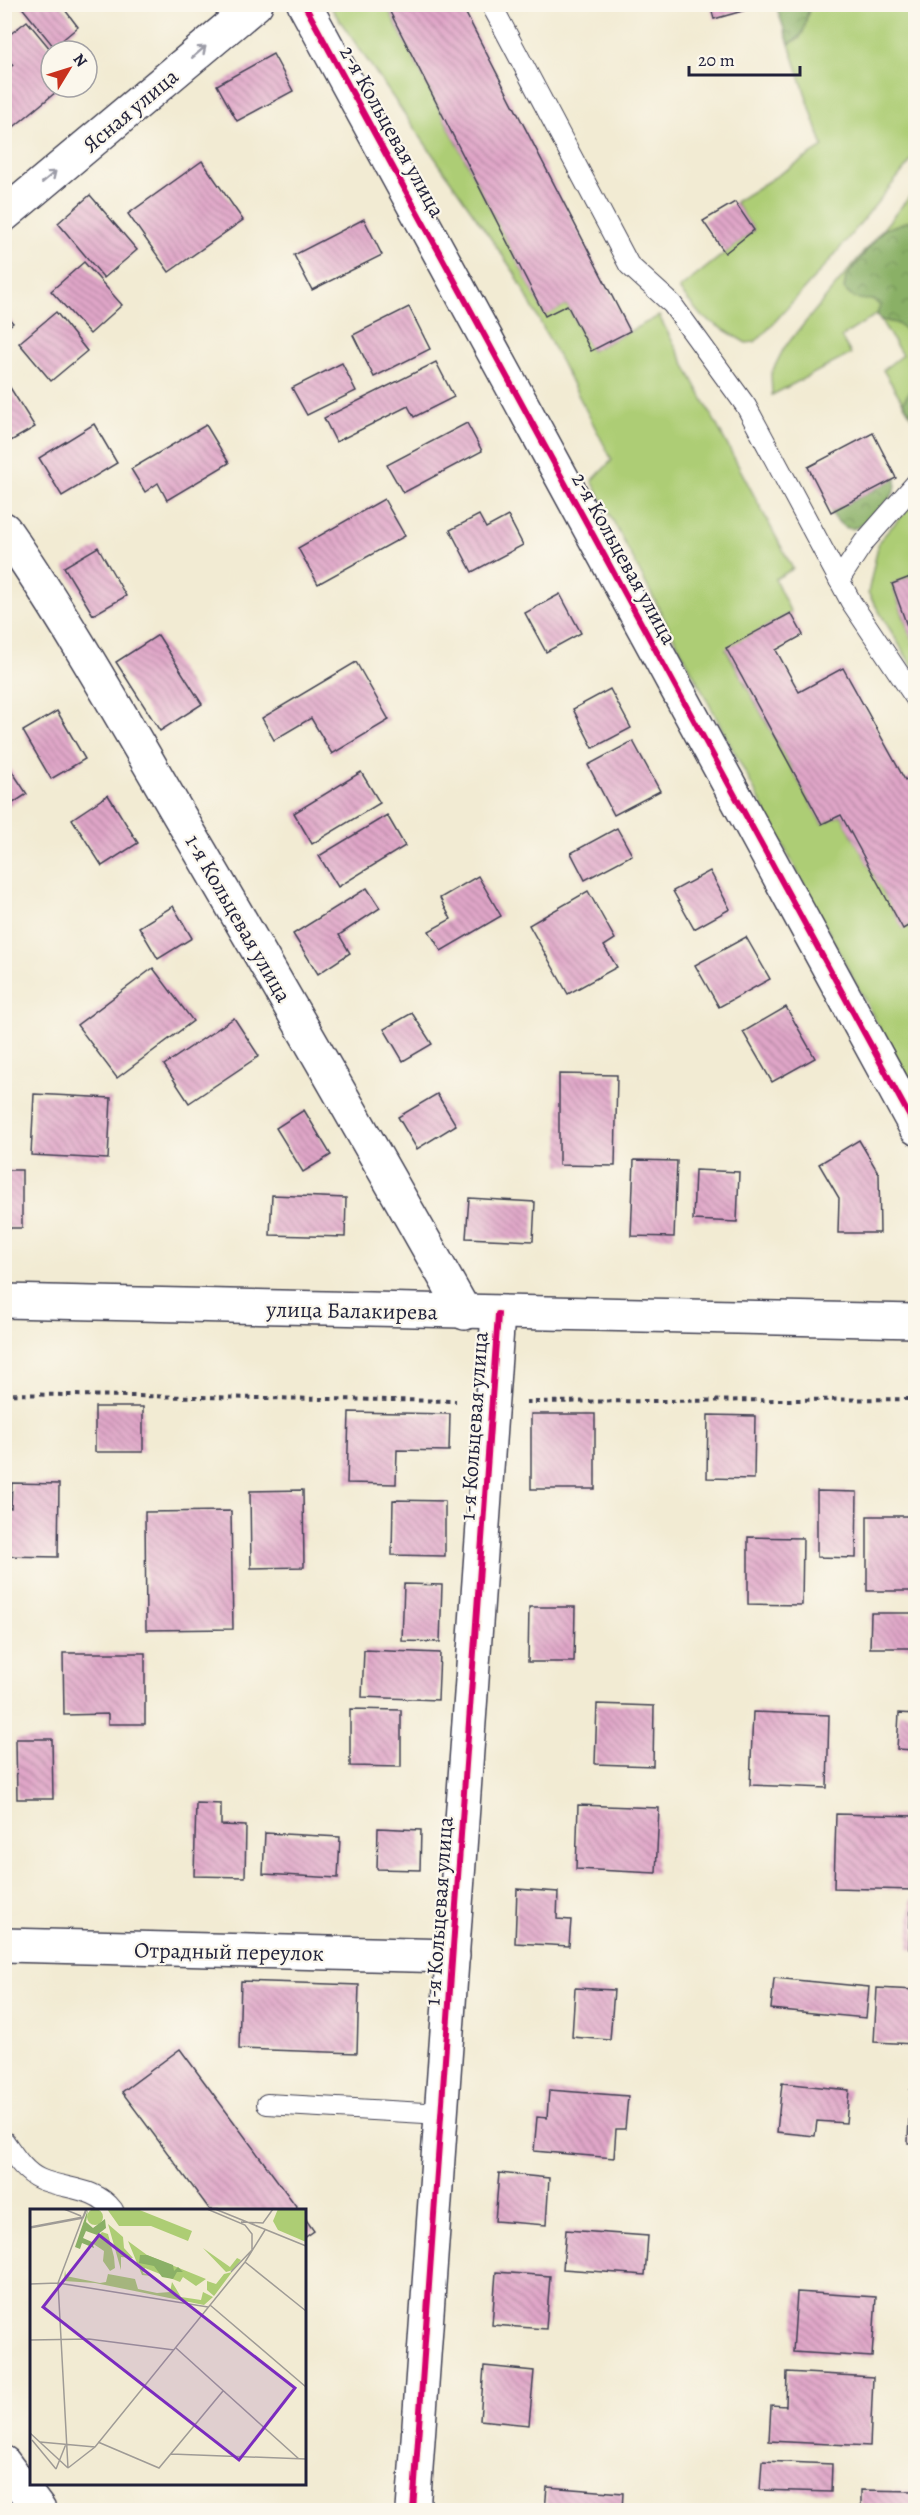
<svg xmlns="http://www.w3.org/2000/svg" width="920" height="2515" viewBox="0 0 920 2515" font-family="Alegreya,serif">
  <style>
    .green { fill: #adcd74; stroke: #687858; stroke-width: 1.5 }
    .forest { fill: url(#forest-crowns); stroke: #566950; stroke-width: 1.5 }
    .building { fill: url(#building-back-hatch) }
    .lines { fill: none; stroke-linecap: round; stroke-linejoin: round }
    .lane-casing { stroke: #414052; stroke-width: 22 }
    .street-casing { stroke: #414052; stroke-width: 36 }
    .secondary-casing { stroke: #414052; stroke-width: 36 }
    .path { stroke: #414052; stroke-width: 4; stroke-dasharray: 4.5 4.5; stroke-linecap: butt }
    .lane { stroke: #fff; stroke-width: 20 }
    .street { stroke: #fff; stroke-width: 33 }
    .secondary { stroke: #fff; stroke-width: 33 }
    .cycleway-casing { stroke: #fbf7ec; stroke-width: 10 }
    .cycleway { stroke: #d6006c; stroke-width: 6 }
    .oneway { stroke: #9c9ca7 }
    .labels { text-anchor: middle; stroke-width: 4.5; stroke-linejoin: round; paint-order: stroke }
    .street-label { font-size: 22px; fill: #22223b; stroke: #fbf7ec }
    .inset-road { fill: none; stroke: #9f9b96; stroke-width: 1.5 }
    .view { fill: #7b2cbf; fill-opacity: 0.15; stroke: #7b2cbf; stroke-width: 3 }
    .inset-edge { fill: none; stroke: #22223b; stroke-width: 3 }
  </style>
  <defs>
    <pattern id="forest-crowns" width="20" height="18" patternUnits="userSpaceOnUse" patternTransform="scale(1.5)"><rect width="20" height="18" fill="#8ab066"/><path d="M2 6a3 3 0 1 1 6 0M12 15a3 3 0 1 1 6 0" fill="none" stroke="#708f55"/></pattern>
    <pattern id="building-back-hatch" width="6" height="6" patternUnits="userSpaceOnUse" patternTransform="scale(1.5)"><rect width="6" height="6" fill="#e0a6c8"/><path d="M-1 5l2 2M0 0l6 6M5-1l2 2" fill="none" stroke="#b587a4"/></pattern>
  </defs>
  <rect width="100%" height="100%" fill="#fbf7ec"/>
  <filter id="ink" filterUnits="userSpaceOnUse"><feTurbulence type="fractalNoise" baseFrequency=".0167" numOctaves="2"/><feDisplacementMap in="SourceGraphic" scale="12" xChannelSelector="R" yChannelSelector="G"/><feConvolveMatrix kernelMatrix="1 2 1 2 8 2 1 2 1" color-interpolation-filters="sRGB"/></filter>
  <filter id="wash" filterUnits="userSpaceOnUse"><feTurbulence type="fractalNoise" baseFrequency=".008" numOctaves="4" result="noise"/><feDisplacementMap in="SourceGraphic" scale="24" xChannelSelector="R" yChannelSelector="G"/><feGaussianBlur stdDeviation="1.35" result="paint"/><feColorMatrix in="noise" values="0 0 0 0 0 0 0 0 0 0 0 0 0 0 0 0 0 1.4 0 .05"/><feComposite in="paint" operator="in"/></filter>
  <g filter="url(#wash)">
    <rect width="100%" height="100%" fill="#f2ebd3"/>
    <g class="green">
      <path d="M329,5H386L545,315L567,305L591,351L659,316L793,569L775,579L791,613L726,649L822,824L841,815L903,928L915,922V1096L592,481L612,460L514,272Z"/>
      <path d="M811,5H915L916,155L832,258L761,337L754,342L746,343L701,316L679,289L754,230L735,202L823,147L789,44L800,38Z"/>
      <path d="M915,190V422L883,370L902,355L877,314L841,337L851,354L772,395L771,374L784,348Z"/>
      <path d="M915,501V575L892,584L915,649V671L868,593L879,541Z"/>
    </g>
    <g class="forest">
      <path d="M776,5H811C801,23 812,32 789,44Z"/>
      <path d="M908,221L915,222V336L896,323L881,320L877,314L880,306L874,300C860,300 853,300 844,289L846,277L883,230Z"/>
      <path d="M915,383V422L903,402Z"/>
      <path d="M896,478C898,492 888,501 879,510C861,529 847,539 831,512Z"/>
    </g>
    <g id="blocks">
      <g class="building">
        <path d="M386,4H461L630,331L591,351L567,305L545,316Z"/>
        <path d="M710,4H764V5L714,19Z"/>
        <path d="M20,5H64L62,6L78,27L54,47Z"/>
        <path d="M27,21L51,50V87H62L4,135V73L13,65L4,54V39Z"/>
        <path d="M273,54L293,91L237,121L217,85Z"/>
        <path d="M202,161L243,220L169,272L128,214Z"/>
        <path d="M90,195L137,250L104,278L58,223Z"/>
        <path d="M735,202L754,230L725,253L703,221Z"/>
        <path d="M364,219L382,255L312,290L294,255Z"/>
        <path d="M84,262L122,305L90,334L51,291Z"/>
        <path d="M409,307L430,349L374,377L353,335Z"/>
        <path d="M56,312L87,351L51,381L19,343Z"/>
        <path d="M4,313L13,323L4,330Z"/>
        <path d="M436,362L454,397L414,417L408,406L336,442L324,418Z"/>
        <path d="M342,363L356,391L307,415L292,388Z"/>
        <path d="M4,378L35,427L4,445Z"/>
        <path d="M467,423L482,451L403,493L387,465Z"/>
        <path d="M94,424L117,463L62,496L39,458Z"/>
        <path d="M206,425L229,463L167,500L158,483L145,492L131,469Z"/>
        <path d="M873,433L896,478L831,512L808,467Z"/>
        <path d="M384,499L405,536L318,584L298,548Z"/>
        <path d="M479,515L486,528L508,516L523,545L472,572L450,530Z"/>
        <path d="M98,547L126,596L93,615L64,567Z"/>
        <path d="M915,575V648L892,584Z"/>
        <path d="M560,594L581,633L546,652L525,613Z"/>
        <path d="M791,613L803,635L776,650L799,692L843,668L905,780L915,774V922L903,929L841,815L822,824L726,648Z"/>
        <path d="M158,635L202,704L160,731L116,662Z"/>
        <path d="M356,662L389,720L332,754L311,718L274,740L262,718Z"/>
        <path d="M610,689L631,728L593,748L573,709Z"/>
        <path d="M57,711L85,759L51,779L23,731Z"/>
        <path d="M633,741L660,791L614,815L588,765Z"/>
        <path d="M4,759L27,794L4,809Z"/>
        <path d="M361,772L380,803L312,844L294,813Z"/>
        <path d="M108,795L138,843L102,866L72,819Z"/>
        <path d="M387,815L405,846L338,887L319,856Z"/>
        <path d="M617,828L632,855L585,880L571,853Z"/>
        <path d="M710,871L730,909L694,929L673,891Z"/>
        <path d="M478,876L501,916L441,951L429,931L451,919L440,898Z"/>
        <path d="M367,888L380,908L339,935L350,953L318,974L293,934Z"/>
        <path d="M588,891L615,939L604,946L617,967L568,994L529,925Z"/>
        <path d="M173,906L192,938L158,959L139,927Z"/>
        <path d="M746,937L770,979L719,1007L695,965Z"/>
        <path d="M153,968L193,1021L117,1078L77,1025Z"/>
        <path d="M786,1007L815,1058L772,1082L743,1032Z"/>
        <path d="M412,1013L432,1044L403,1061L384,1029Z"/>
        <path d="M234,1018L259,1056L189,1103L164,1065Z"/>
        <path d="M559,1074L617,1075L615,1166L559,1165Z"/>
        <path d="M34,1094L111,1098L108,1159L31,1155Z"/>
        <path d="M437,1094L456,1125L417,1149L398,1117Z"/>
        <path d="M304,1110L331,1155L303,1172L276,1128Z"/>
        <path d="M859,1140L879,1174L880,1233H838L839,1198L819,1164Z"/>
        <path d="M634,1160L677,1161L674,1237L631,1236Z"/>
        <rect x="4" y="1170" width="18" height="58"/>
        <path d="M695,1170L739,1172L737,1222L693,1220Z"/>
        <path d="M272,1195L346,1198L345,1237L270,1235Z"/>
        <path d="M469,1198L535,1202L533,1241L466,1238Z"/>
        <rect x="95" y="1407" width="48" height="45"/>
        <path d="M349,1412L450,1414L449,1451L397,1450L396,1484L347,1483Z"/>
        <rect x="531" y="1414" width="64" height="75"/>
        <path d="M708,1415L755,1416L754,1479L707,1478Z"/>
        <path d="M12,1483L59,1484L58,1557L4,1556V1508H11Z"/>
        <path d="M303,1490L304,1567L251,1568L250,1491Z"/>
        <path d="M817,1491L857,1492L856,1558L817,1557Z"/>
        <path d="M393,1500L445,1501V1556L392,1555Z"/>
        <path d="M231,1511L233,1629L146,1630L145,1512Z"/>
        <rect x="867" y="1516" width="48" height="75"/>
        <path d="M748,1537L803,1538L802,1605L748,1604Z"/>
        <path d="M404,1584L442,1585L440,1642L402,1641Z"/>
        <path d="M529,1607H575L574,1662H528Z"/>
        <path d="M871,1613H915V1648H870Z"/>
        <path d="M364,1650L440,1653L438,1700L362,1697Z"/>
        <path d="M63,1653H145V1724H108V1714L64,1715Z"/>
        <path d="M597,1704L654,1706L653,1766L595,1764Z"/>
        <path d="M350,1709L401,1710V1767L350,1766Z"/>
        <path d="M753,1712L829,1715L827,1788L750,1785Z"/>
        <path d="M899,1713L915,1714V1750L897,1749Z"/>
        <path d="M16,1739H52L53,1799H17Z"/>
        <path d="M196,1803L221,1804V1825L246,1826L245,1877L194,1876Z"/>
        <path d="M578,1805L659,1808L656,1873L576,1869Z"/>
        <path d="M836,1814L915,1816V1890L834,1888Z"/>
        <path d="M378,1828L421,1830L420,1870L377,1869Z"/>
        <path d="M265,1833L340,1837L338,1878L263,1874Z"/>
        <path d="M517,1889L558,1892L557,1919L571,1920L569,1946L515,1943Z"/>
        <path d="M911,1899H915V1950L909,1949Z"/>
        <path d="M774,1978L869,1987L866,2018L771,2009Z"/>
        <path d="M241,1981L359,1985L357,2053L239,2049Z"/>
        <path d="M575,1988L614,1990L610,2040L572,2037Z"/>
        <path d="M877,1988L915,1990V2044L874,2042Z"/>
        <path d="M180,2049L299,2210H210L122,2092Z"/>
        <path d="M782,2083L849,2090L846,2123L817,2121L815,2136L777,2132Z"/>
        <path d="M549,2090L628,2096L625,2129H616L614,2158L534,2151L537,2117L547,2118Z"/>
        <path d="M910,2090L915,2091V2143H908Z"/>
        <path d="M499,2173L549,2178L546,2225L495,2221Z"/>
        <path d="M304,2217L314,2231L304,2238Z"/>
        <path d="M566,2230L648,2236L645,2275L563,2269Z"/>
        <path d="M496,2272L550,2276L546,2329L492,2325Z"/>
        <path d="M797,2292L876,2297L872,2357L793,2352Z"/>
        <path d="M484,2366L534,2371L529,2425L480,2420Z"/>
        <path d="M787,2372L873,2377L870,2446L769,2441L771,2405L786,2406Z"/>
        <path d="M762,2461L832,2464L831,2492L760,2490Z"/>
        <path d="M547,2487L623,2493L622,2510H545Z"/>
        <path d="M861,2490L915,2491V2510H861Z"/>
      </g>
    </g>
  </g>
  <g filter="url(#ink)">
    <use href="#blocks" fill-opacity="0" stroke="#414052" stroke-width="1.5"/>
    <g class="lines">
      <defs>
        <g id="lane">
          <path d="M491,4L629,265L672,304L746,406L851,602L916,699"/>
          <path d="M839,580L864,542L916,483"/>
          <path d="M267,2104L442,2114"/>
          <path d="M4,2141C14,2155 24,2172 40,2179C65,2190 95,2186 113,2210"/>
        </g>
        <g id="street">
          <path d="M304,4L916,1128"/>
          <path d="M4,529C69,623 125,723 183,822C278,984 372,1148 465,1313"/>
          <path d="M4,1945L453,1956"/>
          <path d="M4,2463L39,2510"/>
          <path d="M413,2510L498,1314"/>
        </g>
        <g id="secondary">
          <path d="M4,215L256,4"/>
          <path d="M4,1301L916,1321"/>
        </g>
      </defs>
      <use href="#lane" class="lane-casing"/>
      <use href="#street" class="street-casing"/>
      <use href="#secondary" class="secondary-casing"/>
      <g class="path">
        <path d="M4,1394L456,1401"/>
        <path d="M526,1402L916,1399"/>
      </g>
      <use href="#lane" class="lane"/>
      <use href="#street" class="street"/>
      <use href="#secondary" class="secondary"/>
      <defs>
        <g id="cycleway">
          <path d="M304,4L916,1128"/>
          <path d="M413,2510L498,1314"/>
        </g>
      </defs>
      <use href="#cycleway" class="cycleway-casing"/>
      <use href="#cycleway" class="cycleway"/>
    </g>
    <defs><path id="oneway-shaft" d="M-6 0H5M1.5-3L5.5 0L1.5 3" fill="none" stroke-width="1.6" stroke-linecap="round" stroke-linejoin="round" transform="scale(1.5)"/></defs>
    <g class="oneway">
      <use href="#oneway-shaft" transform="translate(199 52) rotate(-40)"/>
      <use href="#oneway-shaft" transform="translate(49 177) rotate(-40)"/>
    </g>
  </g>
  <g class="labels">
    <g class="street-label">
      <text transform="translate(130 110) rotate(-40)" y="8">Ясная улица</text>
      <text transform="translate(393 131) rotate(61)" y="8">2-я Кольцевая улица</text>
      <text transform="translate(625 558) rotate(61)" y="8">2-я Кольцевая улица</text>
      <text transform="translate(239 918) rotate(60)" y="8">1-я Кольцевая улица</text>
      <text transform="translate(352 1310) rotate(1)" y="8">улица Балакирева</text>
      <text transform="translate(473 1426) rotate(-86)" y="8">1-я Кольцевая улица</text>
      <text transform="translate(438 1911) rotate(-86)" y="8">1-я Кольцевая улица</text>
      <text transform="translate(229 1951) rotate(1)" y="8">Отрадный переулок</text>
    </g>
  </g>
  <g transform="translate(30 2209)">
    <rect width="276" height="276" fill="#f2ebd3"/>
    <path d="M57 8a8 8 0 1 1 16 0a8 8 0 1 1-16 0ZM77,0H107L162,22L158,32L121,17H89ZM78,15L93,28L94,39L103,49L91,48V61ZM72,23L78,25L84,48L85,59L80,62L73,52L74,42L62,34ZM98,32L117,46L176,70L166,77L153,68L150,73L115,59L113,64L122,67L112,66ZM173,39L200,58L207,49L211,51L203,61L196,63ZM35,61L36,67L70,74L76,73L78,65L105,70L108,80L127,84L140,83L142,73L151,88L171,91L173,83L183,88L174,96L65,74L34,72ZM202,63L184,87L177,81V72L186,75L194,65Z" fill="#adcd74"/>
    <path d="M58,0L56,13L63,19L75,10L76,19L67,26L56,22L53,29L62,33L64,39L52,34L50,40L45,38ZM110,46H117L143,56L144,62L148,58L153,63H147L143,70L132,68L124,57L109,54Z" fill="#8ab066"/>
    <path d="M248,0H276V33L248,21L243,12Z" fill="#adcd74"/>
    <path class="inset-road" d="M34,0L51,7M177,0L215,16L222,25V41L201,63M185,0L276,37M211,13L233,14L243,0M0,18L53,8M0,19L53,9L57,0M215,53L276,102M0,75L28,74L178,98M180,96L276,178M0,131L59,130L144,141M146,139L269,250M0,224L38,259M2,231L26,260M10,233L65,238M68,233L129,259L193,182M141,245L276,250M38,259L65,238L215,53L235,21M38,259L28,74L56,0M26,260L36,235"/>
    <path class="view" d="M69,26L265,179L209,251L13,98Z"/>
    <rect width="276" height="276" class="inset-edge"/>
  </g>
  <rect width="920" height="2515" fill="none" stroke="#fbf7ec" stroke-width="24"/>
  <g transform="translate(69 69) rotate(52)"><circle r="28" fill="#fbf7ec" stroke="#a4a2a5" stroke-width="1.5"/>
  <path d="M0-4.5L10 22L0 15L-10 22Z" fill="#c8321e"/>
  <text y="-9" font-size="16" font-weight="bold" text-anchor="middle" fill="#22223b">N</text>
  </g>
  <path d="M689 66v9h111v-9" fill="none" stroke="#22223b" stroke-width="3"/>
  <text x="698" y="66" font-size="18" fill="#22223b" stroke="#fbf7ec" stroke-width="4.5" paint-order="stroke">20 m</text>
</svg>
